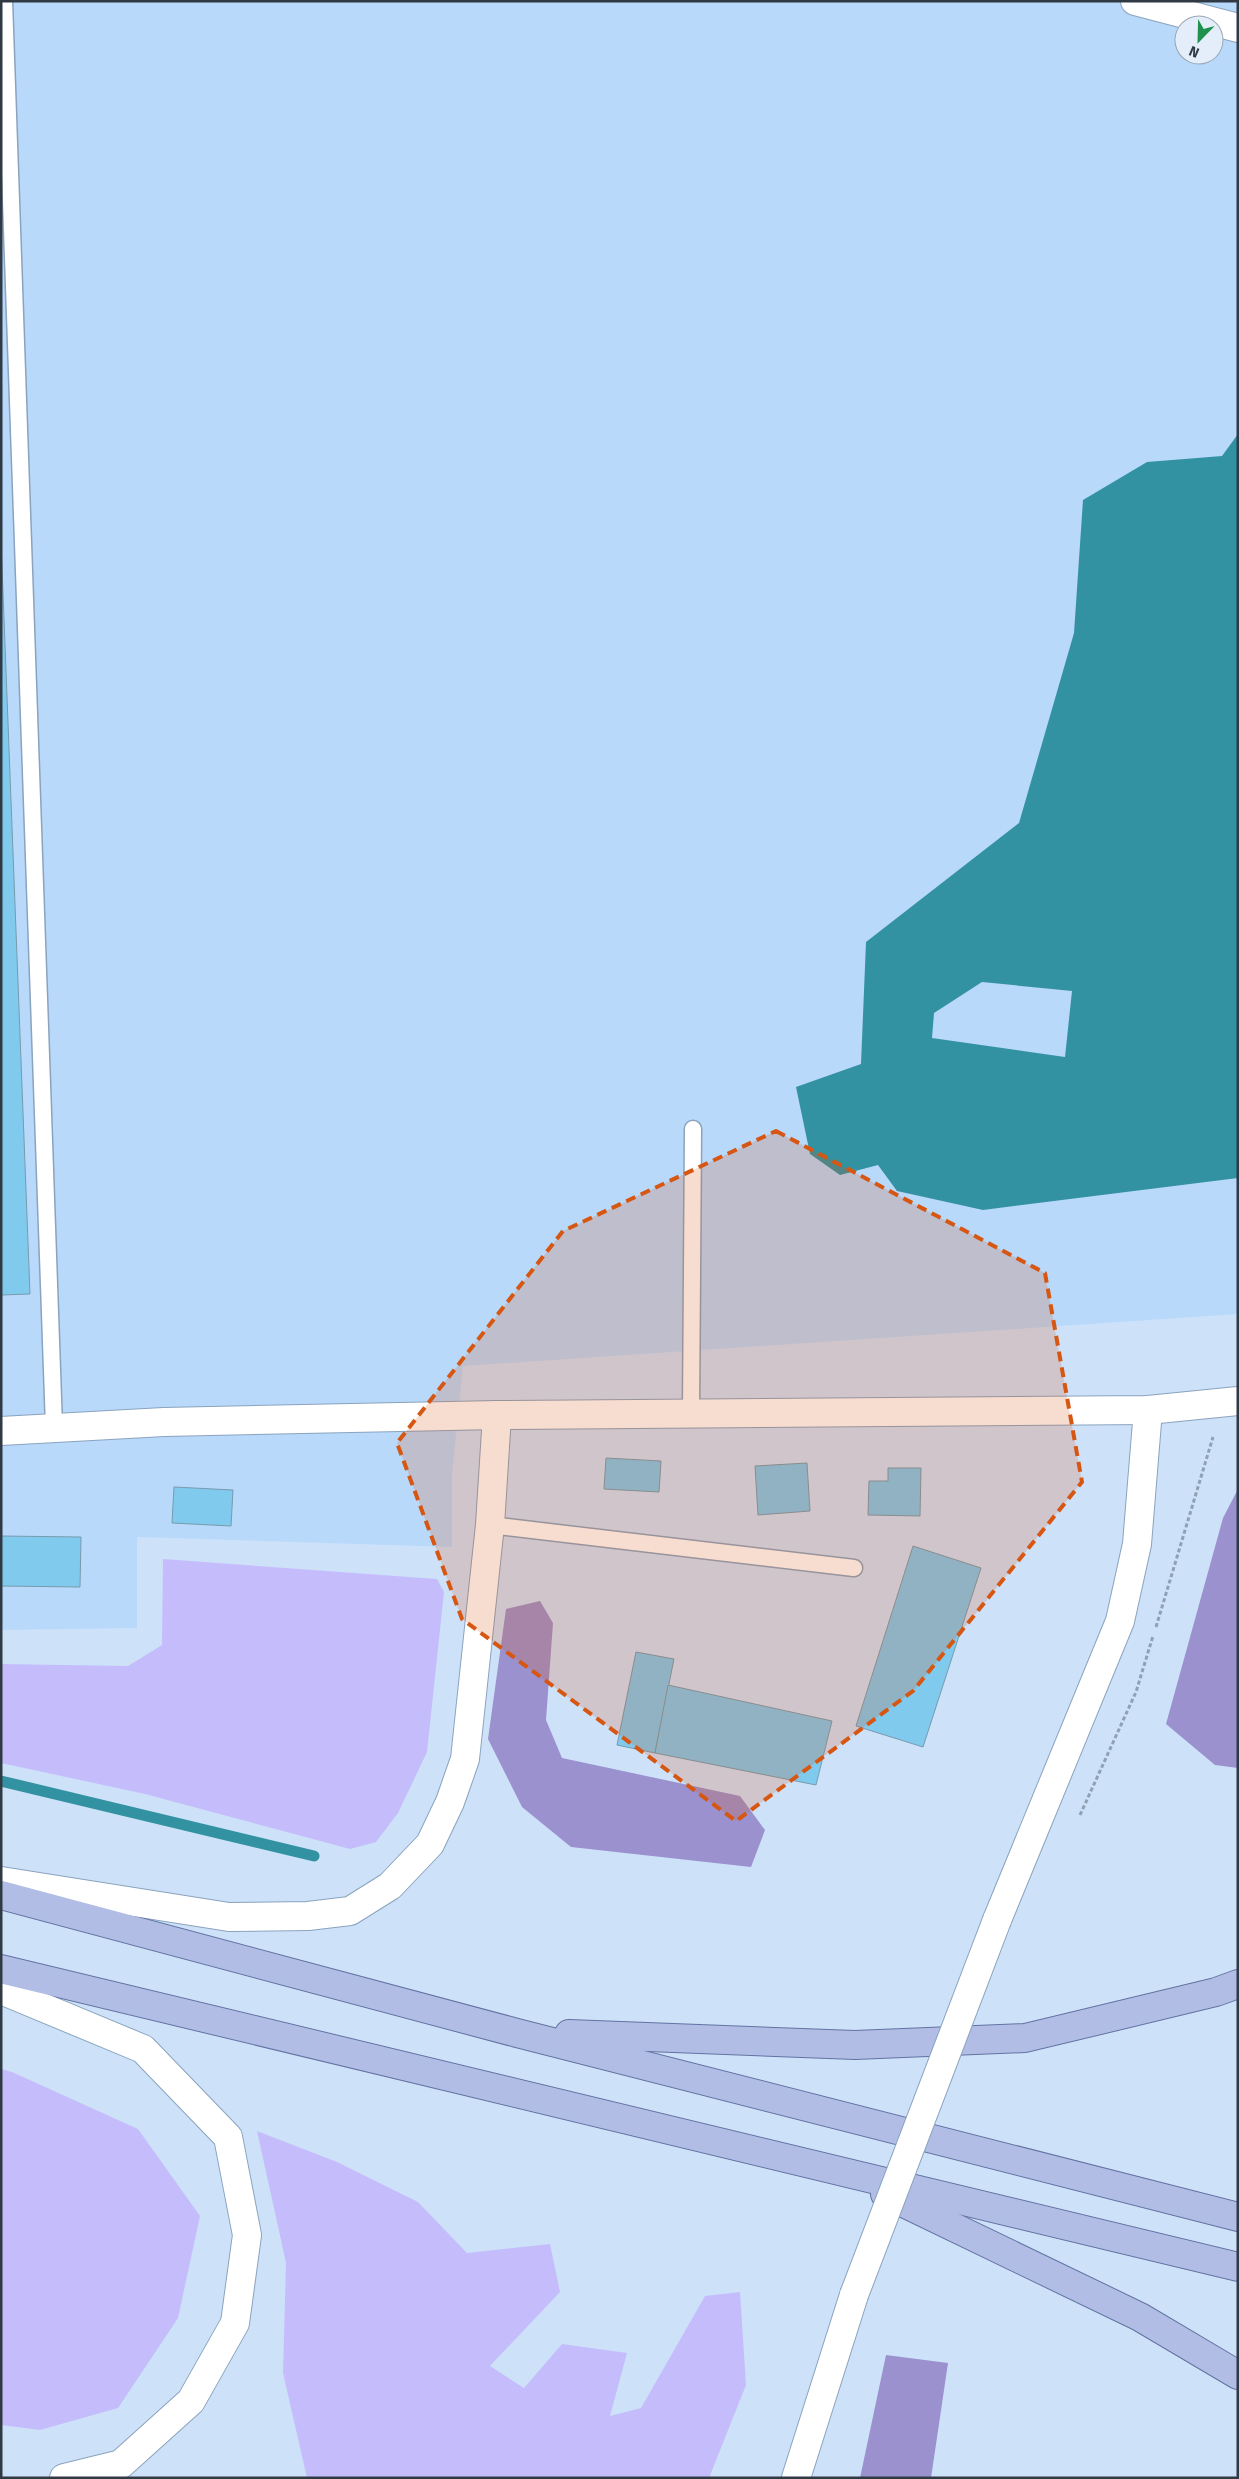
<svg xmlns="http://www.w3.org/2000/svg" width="1239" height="2479" viewBox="0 0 1239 2479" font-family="'Fira Sans',sans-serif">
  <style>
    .built { fill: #b9d9fb; fill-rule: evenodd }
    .green { fill: #c5bdfb }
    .forest { fill: #9a91ce }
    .water { fill: #3392a2; fill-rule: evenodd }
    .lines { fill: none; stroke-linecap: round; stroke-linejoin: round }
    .stream { stroke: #3392a2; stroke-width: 11 }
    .building { fill: #80caee; stroke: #779bae }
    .lane-casing { stroke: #8aa3be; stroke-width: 19 }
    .street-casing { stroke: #8aa3be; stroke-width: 30 }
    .primary-casing { stroke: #6273a2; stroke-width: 30 }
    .path { stroke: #8fa1b3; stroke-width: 3; stroke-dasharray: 4 2.5; stroke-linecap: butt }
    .lane { stroke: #fff; stroke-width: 16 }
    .street { stroke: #fff; stroke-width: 28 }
    .primary { stroke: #b1bde5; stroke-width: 28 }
    .street-bridge-casing { stroke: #8aa3be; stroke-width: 30; stroke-linecap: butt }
    .street-bridge { stroke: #fff; stroke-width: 28 }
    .marked { fill: #d65612; fill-opacity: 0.2; stroke: #d65612; stroke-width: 4; stroke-dasharray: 10 6; stroke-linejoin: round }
  </style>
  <rect width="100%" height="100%" fill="#cde2f9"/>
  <path class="built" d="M1,1H1238V1314L463,1366L452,1473V1547L137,1537V1628L1,1630ZM1184,25H1214V55H1184Z"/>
  <g class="green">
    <path d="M163,1559L437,1579L444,1592L427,1752L398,1813L376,1842L350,1849L145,1794L1,1763V1664L128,1666L162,1645Z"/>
    <path d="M1,2069L12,2072L138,2129L200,2216L178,2318L118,2408L40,2430L1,2425Z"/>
    <path d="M257,2131L337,2162L418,2202L467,2253L550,2244L560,2292L490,2366L524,2388L562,2344L627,2353L610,2416L641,2408L705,2296L740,2292L746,2385L709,2478H307L283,2373L286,2263Z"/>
  </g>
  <g class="forest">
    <path d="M1238,1489V1768L1215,1765L1166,1724L1223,1518Z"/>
    <path d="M540,1601L553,1623L546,1720L562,1758L740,1796L765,1830L751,1867L571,1847L522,1807L488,1739L506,1609Z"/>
    <path d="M886,2355L948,2363L931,2478H860Z"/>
  </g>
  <path class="water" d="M1238,434V1178L983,1210L897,1191L878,1165L840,1175L810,1154L796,1087L861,1064L866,942L1019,823L1074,633L1083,500L1147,462L1222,456ZM982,982L1072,991L1065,1057L932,1038L934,1013Z"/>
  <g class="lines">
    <path class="stream" d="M1,1781L314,1856"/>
  </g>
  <g class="building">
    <path d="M1,541L30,1294L1,1295Z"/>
    <path d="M606,1458L661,1461L659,1492L604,1489Z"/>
    <path d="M807,1463L810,1511L758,1515L755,1466Z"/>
    <path d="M888,1468H921L920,1516L868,1515L869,1481H888Z"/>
    <path d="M174,1487L233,1490L231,1526L172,1523Z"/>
    <path d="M1,1536L81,1537L80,1587L1,1586Z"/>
    <path d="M913,1546L981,1568L923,1747L856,1726Z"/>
    <path d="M636,1652L674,1659L655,1753L617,1745Z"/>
    <path d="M668,1685L832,1721L816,1785L655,1753Z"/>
  </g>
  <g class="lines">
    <defs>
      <g id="lane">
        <path d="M4,1L54,1427"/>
        <path d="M691,1414L693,1129"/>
        <path d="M490,1525L854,1568"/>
      </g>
      <g id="street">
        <path d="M1135,1L1238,28"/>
        <path d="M1,1431L164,1422L497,1415L1148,1410L1238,1401"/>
        <path d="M1,1881L229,1917L308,1916L350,1911L390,1886L430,1844L450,1802L465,1759L490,1525L497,1415"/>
        <path d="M997,1920L1120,1621L1137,1544L1148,1410"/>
        <path d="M1,1990L143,2049L228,2137L247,2235L235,2323L191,2401L121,2464L64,2478"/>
        <path d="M796,2478L854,2295"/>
      </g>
      <g id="primary">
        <path d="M1,1895L517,2033L1238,2217"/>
        <path d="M1,1969L1238,2267"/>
        <path d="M569,2034L855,2045L1025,2038L1216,1992L1238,1984"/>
        <path d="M885,2194L1140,2317L1238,2375"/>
      </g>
    </defs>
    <use href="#lane" class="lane-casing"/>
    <use href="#street" class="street-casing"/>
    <use href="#primary" class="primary-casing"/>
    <g class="path">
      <path d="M1156,1627L1213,1437"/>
      <path d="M1080,1815L1136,1692L1153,1636"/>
    </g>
    <use href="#lane" class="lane"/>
    <use href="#street" class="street"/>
    <use href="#primary" class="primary"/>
    <defs>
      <path id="street-bridge" d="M854,2295L997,1920"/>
    </defs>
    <use href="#street-bridge" class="street-bridge-casing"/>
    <use href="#street-bridge" class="street-bridge"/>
  </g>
  <path class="marked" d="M776,1131L1045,1273L1082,1482L913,1691L736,1821L462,1619L397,1443L563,1231Z"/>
  <rect width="1239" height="2479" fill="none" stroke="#2f3a45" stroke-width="5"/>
  <g transform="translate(1199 40) rotate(203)"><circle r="24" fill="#e3eefa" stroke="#9ba6b2"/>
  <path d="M0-4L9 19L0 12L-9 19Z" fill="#1e924d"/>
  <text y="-8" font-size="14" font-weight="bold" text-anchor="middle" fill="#2f3a45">N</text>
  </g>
</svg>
